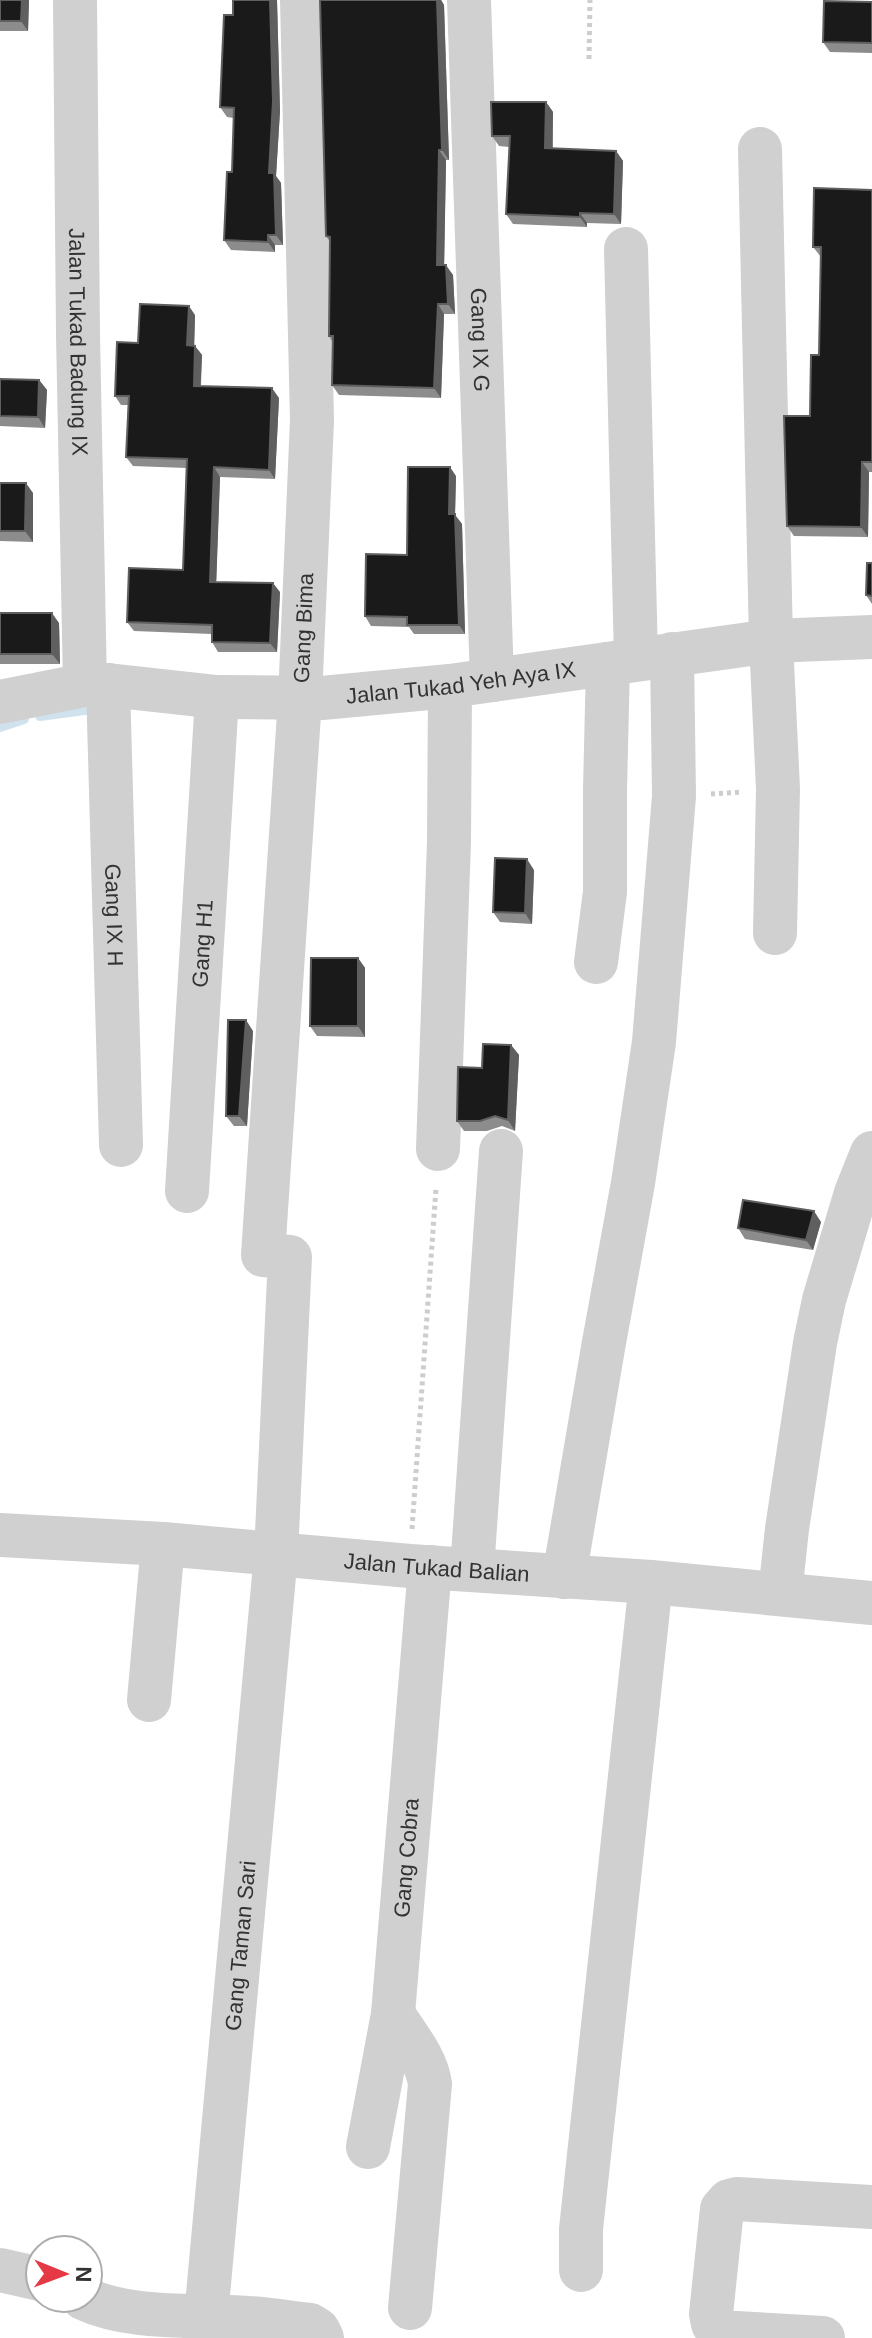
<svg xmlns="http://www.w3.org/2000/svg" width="872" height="2338" viewBox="0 0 872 2338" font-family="Arial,sans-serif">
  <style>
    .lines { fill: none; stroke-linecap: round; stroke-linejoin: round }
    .stream { stroke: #cfe2ee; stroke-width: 10 }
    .path { stroke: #cdcdcd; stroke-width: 5; stroke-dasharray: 4 4; stroke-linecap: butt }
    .minor { stroke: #d0d0d0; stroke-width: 44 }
    .wall { fill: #8c8c8c }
    .shaded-wall { fill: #5f5f5f }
    .building { fill: #1a1a1a; stroke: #5f5f5f; stroke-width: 2 }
    .labels { text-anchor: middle; stroke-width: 8; stroke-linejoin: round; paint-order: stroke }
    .street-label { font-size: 22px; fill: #333; stroke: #fff }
  </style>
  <rect width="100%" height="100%" fill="#fff"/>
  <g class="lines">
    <g class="stream">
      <path d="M40,716L99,708"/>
      <path d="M0,727L24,719"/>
    </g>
    <g class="path">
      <path d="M589,59L590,0"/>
      <path d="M711,794L741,792"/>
      <path d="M412,1529L436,1188"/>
    </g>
    <g class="minor">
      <path id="s1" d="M75,0L78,334L85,685"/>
      <path id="s2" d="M469,0L492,680"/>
      <path d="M760,149L771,641L778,789L775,933"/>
      <path d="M626,249L636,659"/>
      <path id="s3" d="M108,685L121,1145"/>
      <path id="s4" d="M0,702L85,685H108L217,697L322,698L450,686L771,641L872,637"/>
      <path d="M596,962L605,892V790L608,664"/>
      <path d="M438,1149L449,842L450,686"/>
      <path id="s5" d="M187,1191L217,697"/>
      <path id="s6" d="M0,1535L163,1544L410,1566L651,1582L872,1603"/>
      <path d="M472,1570L501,1151"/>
      <path d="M564,1577L603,1348L633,1183L654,1042L674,796L672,654"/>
      <path d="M780,1594L787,1529L815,1343L824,1300L856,1193L872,1153"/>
      <path d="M149,1700L163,1544"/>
      <path d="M393,2014C406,2035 427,2059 430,2084L410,2308"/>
      <path id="s7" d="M368,2147L393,2014L430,1567"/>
      <path d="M0,2270L40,2279"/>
      <path d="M581,2270V2229L651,1582"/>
      <path d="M83,2298C132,2321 195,2314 248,2318C269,2319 290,2323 310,2325L318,2330L322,2338"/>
      <path id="s8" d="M204,2338L276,1554L290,1257L263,1255L300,699L312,420L302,0"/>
      <path d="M823,2338L719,2332L713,2324L711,2314L722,2209L729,2201L737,2199L872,2207"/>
    </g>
  </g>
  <g class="wall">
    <path d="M0,0H29L28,31H0Z"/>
    <path d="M277,0L280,111L276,176L281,183L283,245H275V252L231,250L224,240L232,172L234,118L227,117L220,107L233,15Z"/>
    <path d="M320,0H441L444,5L449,160H446L444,265L453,275L455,314H444L441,398L339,395L332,385L333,343L329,336L330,242L326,236Z"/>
    <path d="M872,2V53L830,52L823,42Z"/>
    <path d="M546,102L553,112V148L616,151L623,161L621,224L587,223V227L513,224L506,214L509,147L499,146L492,136Z"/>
    <path d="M872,190V472H869L868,537L794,536L787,526L810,416L819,355L821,257L813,247Z"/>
    <path d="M195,315L194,345L195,346L202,355L201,386L279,398L275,479L220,477L216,582L280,592L277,652H218L212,642V634L134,631L127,622L183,570L186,468L133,466L126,457L128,405H121L115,396L138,343Z"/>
    <path d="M0,379L39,380L47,390L45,428L0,426Z"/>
    <path d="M456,476L455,515L462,524L465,634H414L409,627L371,626L365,616L407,555Z"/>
    <path d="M0,483L33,493V542L0,541Z"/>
    <path d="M872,563V604L866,595Z"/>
    <path d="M0,613L59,623L60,664H0Z"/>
    <path d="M534,870L532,924L500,922L493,912Z"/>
    <path d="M358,958L365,968V1037L317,1036L310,1026Z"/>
    <path d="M253,1031L247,1126H234L226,1116Z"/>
    <path d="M511,1045L519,1055L515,1131L502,1126L487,1131H464L457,1121L482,1068Z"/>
    <path d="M821,1222L813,1250L745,1239L738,1228Z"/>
  </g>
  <g class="shaded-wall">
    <path d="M22,0H29L28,31L21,21Z"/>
    <path d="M270,0H277L280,111L276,176L281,183L283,245L276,235L269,173Z"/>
    <path d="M437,0H441L444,5L449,160L442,150Z"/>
    <path d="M546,102L553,112L552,158L545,148Z"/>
    <path d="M439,150L446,160L444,275L437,265Z"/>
    <path d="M616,151L623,161L621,224L614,214Z"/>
    <path d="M580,213L587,223V227L580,217Z"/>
    <path d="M268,235L275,245V252L268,242Z"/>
    <path d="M446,265L453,275L455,314L448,304Z"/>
    <path d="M438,304L444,314L441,398L434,388Z"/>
    <path d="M189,306L195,315L194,354L187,345Z"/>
    <path d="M195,346L202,355L200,395L194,386Z"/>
    <path d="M39,380L47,390L45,428L38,417Z"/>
    <path d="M272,388L279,398L275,479L269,470Z"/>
    <path d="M862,462L869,472L868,537L861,527Z"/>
    <path d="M214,467L220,477L216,591L210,582Z"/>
    <path d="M450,467L456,476L455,515L462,524L465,634L459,625L449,514Z"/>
    <path d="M26,483L33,493V542L25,531Z"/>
    <path d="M273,583L280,592L277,652L270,643Z"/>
    <path d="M52,613L59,623L60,664L52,654Z"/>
    <path d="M527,859L534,870L532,924L525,913Z"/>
    <path d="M358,958L365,968V1037L358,1026Z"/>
    <path d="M246,1020L253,1031L247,1126L239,1116Z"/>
    <path d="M511,1045L519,1055L515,1131L508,1120Z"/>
    <path d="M814,1211L821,1222L813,1250L806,1240Z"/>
  </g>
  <g class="building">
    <path d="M0,0H22L21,21H0Z"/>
    <path d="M233,0H270L273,101L269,173H274L276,235H268V242L224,240L227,172H232L234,108L220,107L224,15H233Z"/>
    <path d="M320,0H437L442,150H439L437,265H446L448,304H438L434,388L332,385L333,336H329L330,237L326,236Z"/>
    <path d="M824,1L872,2V43L823,42Z"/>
    <path d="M491,102H546L545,148L616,151L614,214L580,213V217L506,214L510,136H492Z"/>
    <path d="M814,188L872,190V462H862L861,527L787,526L784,416H810L811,355H819L821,247H813Z"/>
    <path d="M140,304L189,306L187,345L195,346L194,386L272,388L269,470L214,467L210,582L273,583L270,643L212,642V625L127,622L129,568L183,570L187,459L126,457L129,396H115L117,342L138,343Z"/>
    <path d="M0,379L39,380L38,417L0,416Z"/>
    <path d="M408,467H450L449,514H455L459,625H407V617L365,616L366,554L407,555Z"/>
    <path d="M0,483H26L25,531H0Z"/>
    <path d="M867,563H872V596L866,595Z"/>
    <rect x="0" y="613" width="52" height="41"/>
    <path d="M495,858L527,859L525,913L493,912Z"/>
    <path d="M311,958H358V1026H310Z"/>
    <path d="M228,1020H246L239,1116H226Z"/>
    <path d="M483,1044L511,1045L508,1120L495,1116L480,1121H457L458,1067L482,1068Z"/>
    <path d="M743,1200L814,1211L806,1240L738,1228Z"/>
  </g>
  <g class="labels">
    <g class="street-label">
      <text dy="8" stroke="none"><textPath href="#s2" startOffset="340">Gang IX G</textPath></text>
      <text dy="8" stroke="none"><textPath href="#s1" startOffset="342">Jalan Tukad Badung IX</textPath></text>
      <text dy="8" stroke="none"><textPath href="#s8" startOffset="1740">Gang Bima</textPath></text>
      <text dy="8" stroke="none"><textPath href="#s4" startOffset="464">Jalan Tukad Yeh Aya IX</textPath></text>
      <text dy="8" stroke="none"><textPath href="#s3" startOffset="230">Gang IX H</textPath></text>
      <text dy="8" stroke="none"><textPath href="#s5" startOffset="248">Gang H1</textPath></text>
      <text dy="8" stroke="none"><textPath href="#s6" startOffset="438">Jalan Tukad Balian</textPath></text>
      <text dy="8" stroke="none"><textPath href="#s7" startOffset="292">Gang Cobra</textPath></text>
      <text dy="8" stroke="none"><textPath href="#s8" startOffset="394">Gang Taman Sari</textPath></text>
    </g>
  </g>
  <g transform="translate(64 2274) rotate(91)"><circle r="38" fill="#ffffff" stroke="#adadad" stroke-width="2"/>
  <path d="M0-6L14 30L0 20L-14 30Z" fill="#e63946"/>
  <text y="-12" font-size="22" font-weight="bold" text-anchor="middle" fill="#333333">N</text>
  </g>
</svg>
